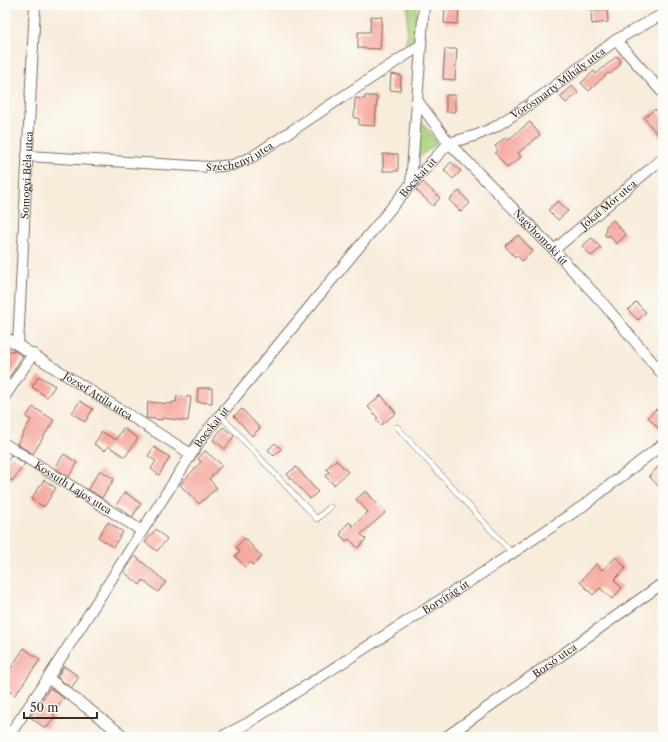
<svg xmlns="http://www.w3.org/2000/svg" width="668" height="742" viewBox="0 0 668 742" font-family="'Libre Caslon Text',serif">
  <style>
    .green { fill: #add47f; stroke: #747f4e }
    .lines { fill: none; stroke-linecap: round; stroke-linejoin: round }
    .stream { stroke: #4aaac9; stroke-width: 3 }
    .building { fill: #f6a99f }
    .lane-casing { stroke: #7d6e60; stroke-width: 6 }
    .street-casing { stroke: #7d6e60; stroke-width: 12 }
    .lane { stroke: #fff; stroke-width: 5 }
    .street { stroke: #fff; stroke-width: 10 }
    .labels { text-anchor: middle; stroke-width: 4; stroke-linejoin: round; paint-order: stroke }
    .street-label { font-size: 10px; fill: #3b2a1e; stroke: #fdfcf7 }
  </style>
  <rect width="100%" height="100%" fill="#fdfcf7"/>
  <filter id="ink" filterUnits="userSpaceOnUse"><feTurbulence type="fractalNoise" baseFrequency=".025" numOctaves="2"/><feDisplacementMap in="SourceGraphic" scale="8" xChannelSelector="R" yChannelSelector="G"/><feConvolveMatrix kernelMatrix="1 2 1 2 8 2 1 2 1" color-interpolation-filters="sRGB"/></filter>
  <filter id="wash" filterUnits="userSpaceOnUse"><feTurbulence type="fractalNoise" baseFrequency=".012" numOctaves="4" result="noise"/><feDisplacementMap in="SourceGraphic" scale="16" xChannelSelector="R" yChannelSelector="G"/><feGaussianBlur stdDeviation="0.9" result="paint"/><feColorMatrix in="noise" values="0 0 0 0 0 0 0 0 0 0 0 0 0 0 0 0 0 1.4 0 .05"/><feComposite in="paint" operator="in"/></filter>
  <g filter="url(#wash)">
    <rect width="100%" height="100%" fill="#f8ecdb"/>
    <g class="green">
      <path d="M408,5H417L414,46L406,49Z"/>
      <path d="M419,118L437,143L418,158Z"/>
    </g>
    <g class="lines">
      <path class="stream" d="M5,405L15,390"/>
    </g>
    <g id="blocks">
      <g class="building">
        <path d="M445,5H459L458,24L444,23Z"/>
        <path d="M607,9L608,22L592,24L591,11Z"/>
        <path d="M371,16L382,17L380,49L358,48V32H370Z"/>
        <path d="M445,49H457L455,80L443,79Z"/>
        <path d="M617,56L621,61L619,63L620,65L610,74L608,73L589,91L581,83L594,71L596,74Z"/>
        <path d="M391,74L401,75L400,91L390,90Z"/>
        <path d="M572,86L578,93L566,103L560,97Z"/>
        <rect x="446" y="95" width="9" height="17"/>
        <path d="M365,96H377L375,126L359,125V118H354L355,98L365,99Z"/>
        <path d="M655,109L663,118V141L644,118Z"/>
        <path d="M530,122L540,135L518,153L521,157L507,168L495,153L498,150L495,146L505,138L508,140Z"/>
        <rect x="383" y="154" width="15" height="17"/>
        <path d="M451,162L461,171L453,179L444,170Z"/>
        <path d="M423,182L440,198L433,206L416,190Z"/>
        <path d="M459,191L470,203L461,212L449,200Z"/>
        <path d="M558,201L568,211L558,220L548,210Z"/>
        <path d="M613,220L626,235L616,244L610,236H605L606,226Z"/>
        <path d="M518,235L533,251L522,261L517,255L515,257L505,246Z"/>
        <path d="M592,238L601,248L591,256L582,246Z"/>
        <path d="M636,302L646,312L638,320L628,310Z"/>
        <path d="M5,348L12,352L13,350L23,356L5,384Z"/>
        <path d="M39,376L55,386L47,397L32,387Z"/>
        <path d="M198,388H212V403L197,402Z"/>
        <path d="M381,395L396,413L381,425L376,419L378,418L368,407Z"/>
        <path d="M177,396L191,397L188,421L162,418V420L146,418L148,402L172,404V402H176Z"/>
        <path d="M80,401L93,409L85,422L72,413Z"/>
        <path d="M33,407L54,420L33,454L17,444L31,420L26,417Z"/>
        <path d="M242,409L260,428L252,436L234,416Z"/>
        <path d="M656,409L663,417V434L648,417Z"/>
        <path d="M223,427L234,436L225,449L213,440Z"/>
        <path d="M123,428L138,438L125,457L108,446L105,451L94,444L102,432L116,440Z"/>
        <path d="M275,443L281,449L274,456L268,450Z"/>
        <path d="M154,447L170,457L159,475L151,469L156,461L148,456Z"/>
        <path d="M205,451L222,465L209,479L217,488L199,504L180,485L201,462L198,459Z"/>
        <path d="M64,454L77,463L69,477L55,468Z"/>
        <path d="M11,455L25,464L12,481L5,476V464Z"/>
        <path d="M336,460L348,472L334,485L325,476L329,472L326,469Z"/>
        <path d="M659,466L663,470V483L659,487L649,476Z"/>
        <path d="M296,467L318,492L310,499L287,474Z"/>
        <path d="M100,470L114,479L102,498L88,489Z"/>
        <path d="M44,480L56,488L44,507L31,499Z"/>
        <path d="M366,491L385,513L361,534L366,539L358,548L349,539L346,541L340,535L342,533L341,531L349,522L353,526L368,512L356,499Z"/>
        <path d="M125,492L141,504L132,517L116,505Z"/>
        <path d="M108,522L123,532L113,547L98,537Z"/>
        <path d="M156,529L167,539L157,551L145,542Z"/>
        <path d="M245,538L262,557L253,565L251,562L245,567L235,556L240,552L236,547Z"/>
        <path d="M135,556L166,582L158,592L143,580L140,585L124,572Z"/>
        <path d="M616,557L626,568L614,580L622,588L612,599L600,588L593,595L580,582L596,564L602,570Z"/>
        <path d="M24,648L40,660L15,695L5,688V677Z"/>
        <path d="M64,666L79,677L71,688L57,677Z"/>
        <path d="M50,688L64,698L53,714L55,716L46,729L30,717Z"/>
      </g>
    </g>
  </g>
  <g filter="url(#ink)">
    <use href="#blocks" fill-opacity="0" stroke="#7d6e60" stroke-width="1"/>
    <g class="lines">
      <defs>
        <g id="lane">
          <path d="M220,415L317,519L330,507"/>
          <path d="M397,427L512,553"/>
        </g>
        <g id="street">
          <path d="M616,40L663,93"/>
          <path id="s1" d="M417,100L449,143L554,250L602,302L663,375"/>
          <path id="s2" d="M27,156L210,167L233,165L252,157L421,45"/>
          <path d="M411,184L424,5"/>
          <path id="s3" d="M554,250L663,158"/>
          <path id="s4" d="M5,337L191,454"/>
          <path id="s5" d="M18,345L35,5"/>
          <path d="M5,396L33,354"/>
          <path id="s6" d="M5,444L142,531"/>
          <path d="M48,678L125,737"/>
          <path id="s7" d="M8,737L48,678L203,436L411,184L449,143L477,135L495,127L539,98L616,40L663,14"/>
          <path id="s8" d="M221,737L248,723L484,572L583,506L663,444"/>
          <path id="s9" d="M446,737L663,583"/>
        </g>
      </defs>
      <use href="#lane" class="lane-casing"/>
      <use href="#street" class="street-casing"/>
      <use href="#lane" class="lane"/>
      <use href="#street" class="street"/>
    </g>
  </g>
  <g class="labels">
    <g class="street-label">
      <text dy="4" stroke="none"><textPath href="#s7" startOffset="867">Vörösmarty Mihály utca</textPath></text>
      <text dy="4" stroke="none"><textPath href="#s2" startOffset="215">Széchenyi utca</textPath></text>
      <text dy="4" stroke="none"><textPath href="#s5" startOffset="170">Somogyi Béla utca</textPath></text>
      <text dy="4" stroke="none"><textPath href="#s7" startOffset="695">Bocskai út</textPath></text>
      <text dy="4" stroke="none"><textPath href="#s3" startOffset="71">Jókai Mór utca</textPath></text>
      <text dy="4" stroke="none"><textPath href="#s1" startOffset="185">Nagyhomoki út</textPath></text>
      <text dy="4" stroke="none"><textPath href="#s4" startOffset="110">József Attila utca</textPath></text>
      <text dy="4" stroke="none"><textPath href="#s7" startOffset="371">Bocskai út</textPath></text>
      <text dy="4" stroke="none"><textPath href="#s6" startOffset="81">Kossuth Lajos utca</textPath></text>
      <text dy="4" stroke="none"><textPath href="#s8" startOffset="265">Borvirág út</textPath></text>
      <text dy="4" stroke="none"><textPath href="#s9" startOffset="133">Borsó utca</textPath></text>
    </g>
  </g>
  <rect width="668" height="742" fill="none" stroke="#fdfcf7" stroke-width="20"/>
  <path d="M24 712v6h73v-6" fill="none" stroke="#3b2a1e" stroke-width="2"/>
  <text x="30" y="712" font-size="12" fill="#3b2a1e" stroke="#fdfcf7" stroke-width="3" paint-order="stroke">50 m</text>
</svg>
